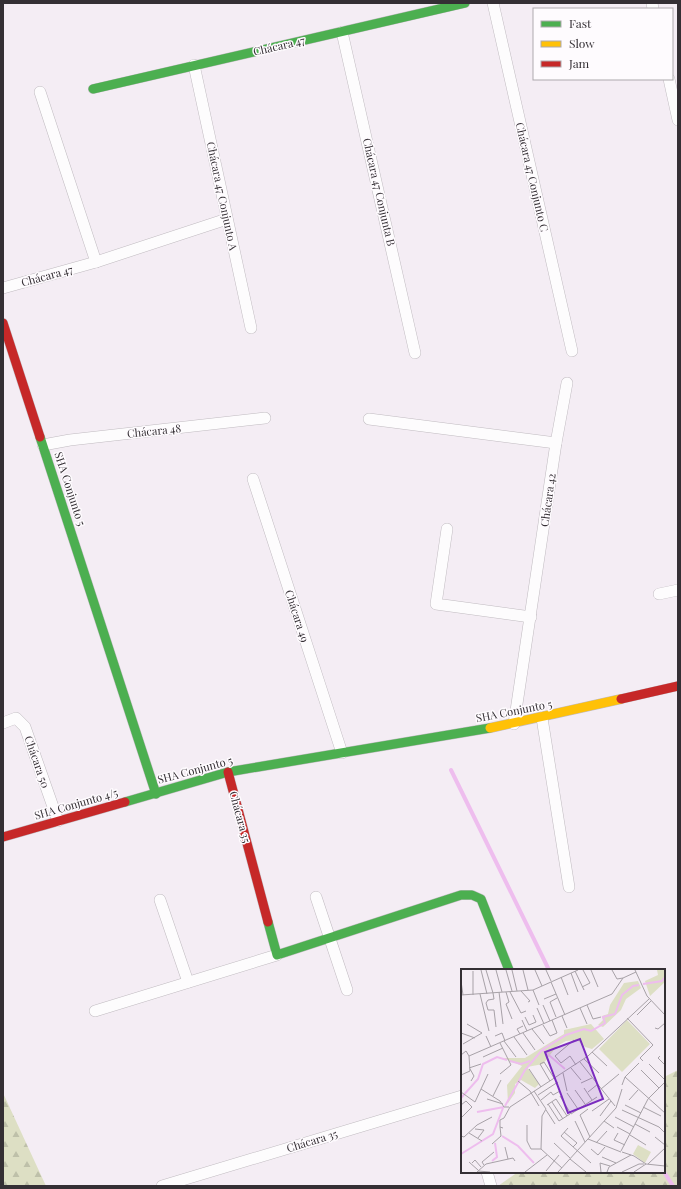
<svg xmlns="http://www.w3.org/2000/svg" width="681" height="1189" viewBox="0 0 681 1189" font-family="'Playfair Display',serif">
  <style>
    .forest { fill: url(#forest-firs) }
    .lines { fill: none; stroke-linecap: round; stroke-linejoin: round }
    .stream { stroke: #eebdee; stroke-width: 4 }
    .street-casing { stroke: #c0bbc0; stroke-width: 12 }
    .fast-casing { stroke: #c0bbc0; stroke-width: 10 }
    .slow-casing { stroke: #c0bbc0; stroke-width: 10 }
    .jam-casing { stroke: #c0bbc0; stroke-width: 10 }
    .street { stroke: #fdfcfd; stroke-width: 11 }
    .fast { stroke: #4caf50; stroke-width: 9 }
    .slow { stroke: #ffc107; stroke-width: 9 }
    .jam { stroke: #c62828; stroke-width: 9 }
    .labels { text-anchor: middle; stroke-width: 3; stroke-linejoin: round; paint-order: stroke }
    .street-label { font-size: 11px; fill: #342f34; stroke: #fefbfe }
    .inset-river { fill: none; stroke: #eebdee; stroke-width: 2 }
    .inset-road { fill: none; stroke: #a7a1a7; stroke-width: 1 }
    .view { fill: #7b2cbf; fill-opacity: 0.15; stroke: #7b2cbf; stroke-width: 2 }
    .inset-edge { fill: none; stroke: #342f34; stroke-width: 2 }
  </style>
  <defs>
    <pattern id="forest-firs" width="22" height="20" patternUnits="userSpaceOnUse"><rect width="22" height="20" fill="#dddfc4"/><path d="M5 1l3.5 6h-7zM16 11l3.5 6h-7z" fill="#bec0a9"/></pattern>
  </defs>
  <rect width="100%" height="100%" fill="#f4edf4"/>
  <g class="forest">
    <path d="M678,1070V1186H498L518,1172H664V1077Z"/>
    <path d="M3,1093L46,1186H3Z"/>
  </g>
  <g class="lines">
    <g class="stream">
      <path d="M451,770L549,970"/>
      <path d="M664,1172L673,1186"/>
    </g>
    <defs>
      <g id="street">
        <path d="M493,3L572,351"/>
        <path d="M652,3L653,9"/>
        <path d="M342,32L415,353"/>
        <path d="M194,65L251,328"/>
        <path d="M669,79L678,120"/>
        <path d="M40,92L96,262"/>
        <path d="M3,288L96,262L227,219"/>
        <path d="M369,419L556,443"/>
        <path d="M43,445L70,440L265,418"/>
        <path d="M253,479L342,753"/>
        <path d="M447,529L436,604L531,617"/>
        <path d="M659,594L678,590"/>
        <path d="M542,718L569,887"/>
        <path d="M3,723L16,718L25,727L58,821"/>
        <path d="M514,724L556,443L567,383"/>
        <path d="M316,897L347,990"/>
        <path d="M160,900L188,982"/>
        <path d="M95,1011L277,955"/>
        <path d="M487,1172L491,1186"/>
        <path d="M162,1186L462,1096"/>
      </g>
      <g id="fast">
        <path d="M93,89L465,3"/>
        <path d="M40,437L156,794"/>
        <path d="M125,802L228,772L490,728"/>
        <path d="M268,922L277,955L461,895H472L481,899L509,970"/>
      </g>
      <path id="slow" d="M490,728L621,699"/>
      <g id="jam">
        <path d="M3,323L40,437"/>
        <path d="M621,699L678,686"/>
        <path d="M228,772L268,922"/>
        <path d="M3,837L125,802"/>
      </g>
    </defs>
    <use href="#street" class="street-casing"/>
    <use href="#fast" class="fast-casing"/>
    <use href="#slow" class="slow-casing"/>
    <use href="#jam" class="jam-casing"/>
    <use href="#street" class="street"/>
    <use href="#fast" class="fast"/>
    <use href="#slow" class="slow"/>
    <use href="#jam" class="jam"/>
  </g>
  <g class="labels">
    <g class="street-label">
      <text transform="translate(279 46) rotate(-13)" y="4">Chácara 47</text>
      <text transform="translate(532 177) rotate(77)" y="4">Chácara 47 Conjunto C</text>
      <text transform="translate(379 192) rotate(77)" y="4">Chácara 47 Conjunta B</text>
      <text transform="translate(222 196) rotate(78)" y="4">Chácara 47 Conjunto A</text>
      <text transform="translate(47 276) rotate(-15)" y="4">Chácara 47</text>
      <text transform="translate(154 431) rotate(-6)" y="4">Chácara 48</text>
      <text transform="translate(70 489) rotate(72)" y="4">SHA Conjunto 5</text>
      <text transform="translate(548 500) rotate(-82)" y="4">Chácara 42</text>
      <text transform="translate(297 616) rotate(72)" y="4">Chácara 49</text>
      <text transform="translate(514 711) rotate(-11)" y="4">SHA Conjunto 5</text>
      <text transform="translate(37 762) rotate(71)" y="4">Chácara 50</text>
      <text transform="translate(195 770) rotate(-15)" y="4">SHA Conjunto 5</text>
      <text transform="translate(76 804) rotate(-16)" y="4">SHA Conjunto 4/5</text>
      <text transform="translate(240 817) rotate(75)" y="4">Chácara 35</text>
      <text transform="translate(312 1141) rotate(-17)" y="4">Chácara 35</text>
    </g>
  </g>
  <g transform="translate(461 969)">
    <rect width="204" height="204" fill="#f4edf4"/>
    <path d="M166,51L189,75L161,103L138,80ZM177,176L190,183L184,194L172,185Z" fill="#dddfc4"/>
    <path d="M196,1H204V13L189,27L184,12L197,6ZM177,12L180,19L165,30L160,41L142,58L137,56L142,51L141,47L147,45L149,36L163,14ZM130,55L143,70L131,80L124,78L116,71L105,72L96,77L82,95L66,98L78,115L74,119L60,111L54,115V124L47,134L46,116L61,97L42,89H64L103,65V61Z" fill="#dddfc4"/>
    <path class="inset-river" d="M182,15L201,12L204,8M82,81L104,100M49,92L60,95L69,92M0,129L17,110L22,95L36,88L46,91M44,137L64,101L81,81L105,66L123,60L130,62L144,54L142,48L154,45L161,26L172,17L178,16M16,143L43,138M41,167L57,177L73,194M0,185L32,165L42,139M31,192L36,188L34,174"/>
    <path class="inset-road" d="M20,1L26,25M25,1L32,24M35,1L41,23M45,1L51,22M51,1L56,22M62,1L67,21M74,1L81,17M85,1L90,12M130,1L137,18M151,1L156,10L162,9M174,1L186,27L204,46M12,2V26M114,2L123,21M110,4L117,23M100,8L107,26M0,12L2,26M90,13L104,46M121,18L129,14L122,1M72,21L78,36M60,22L69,32L67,33M38,23L42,55M45,23L48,33L45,35L51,50M49,23L60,44L65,42M32,24L33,30L27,31L25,34L27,41H33L35,58M19,25L28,62M0,26L72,21L117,1M83,30L95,25M82,36L89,52M126,36L132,50L140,48M76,39L83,55M119,39L126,55M176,46L190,32M101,47L106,59M64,48L68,56L75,53L72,46M95,48L89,33L96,29M166,49L192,76L179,89L182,92M61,51L66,62M82,56L89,67L96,64L91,51M194,59L197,60L204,54M71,60L83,75M0,64L14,69M62,64L74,81M59,65L56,60L62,57M25,67L30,78M34,67L41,64L44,72M53,68L66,86M113,71L94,87L100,94L109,87L115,96M43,72L55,88M2,75L21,64L6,55M131,83L146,97M0,86L5,82L8,87M8,87L151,25L162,9L175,3M199,87L197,89L204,96M22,88L42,79M123,90L138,104M119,93L154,137M188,95L204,111M8,99L20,95M110,99L120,111M9,100L13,107L10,112M68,100L80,118M180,101L198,119M102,104L106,122M39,105L50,96L39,74M0,106L9,102L8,87M164,108L204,144M57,112L69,122L78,137M89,112L79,95L83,93L93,109M120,114L131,109M161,116L164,108L178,94M123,119L131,131M20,120L39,132L43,138H48M140,120L158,105M114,121L124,135M73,122L85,140L81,147L80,180L101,199M0,123L14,133L27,105M127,123L137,115M106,124L117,140M77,126L97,113M32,127L40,111M99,127L110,145L136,128M26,130L42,135M80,131L90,123L92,126L99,122M168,131L177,121M91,133L102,150M87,135L98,152L109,145M0,136L5,132L11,138L0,149M86,136L95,130L106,147M164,136L180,144M182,138L200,147M127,140L119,146L129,168M85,141L94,155M161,141L198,158L204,164M131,142L148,130M139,147L150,132M154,148L173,158M114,152L124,173M143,152L153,159M174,155L189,163M66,156V172L70,180H80M156,158L169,165M42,159L39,158V151L43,149L49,138L127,87L188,30M107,159L100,167L130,194M14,160L23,161L17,169M103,163L116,174L112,178M8,164L21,172M157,164L153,171L164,176M169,166L185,176M0,167L3,168L16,156L31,148M194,168L204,176M127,170L160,183M93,174L109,189M135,174L146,162M31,175L40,167L39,158M44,178L47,190M130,180L137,186L144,178M160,182L187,130L204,113M161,183L173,187L185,195L204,197M141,188L155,194M109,190L125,203M8,193L17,201M11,194L14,191L20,198M187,195L204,179M23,196L21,193L33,183M17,202L29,203M85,202L98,186M16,203L25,195L52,189L54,192M64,203L86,186M97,203L155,139L161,120M140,203L139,194L149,197M146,203L148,198L170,186M161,203L178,195H183M173,203L185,195"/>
    <path class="view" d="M119,70L142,130L107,144L84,83Z"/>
    <rect width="204" height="204" class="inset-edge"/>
  </g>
  <rect width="681" height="1189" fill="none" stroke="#342f34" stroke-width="8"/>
  <rect x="533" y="8" width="140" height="72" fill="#fefbfe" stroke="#ada9ad"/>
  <rect x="541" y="21" width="20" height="6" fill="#4caf50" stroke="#ada9ad"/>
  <text x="569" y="28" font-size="12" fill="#342f34">Fast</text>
  <rect x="541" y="41" width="20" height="6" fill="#ffc107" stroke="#ada9ad"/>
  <text x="569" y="48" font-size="12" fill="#342f34">Slow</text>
  <rect x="541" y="61" width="20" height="6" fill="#c62828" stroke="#ada9ad"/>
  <text x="569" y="68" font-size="12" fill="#342f34">Jam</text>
</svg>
